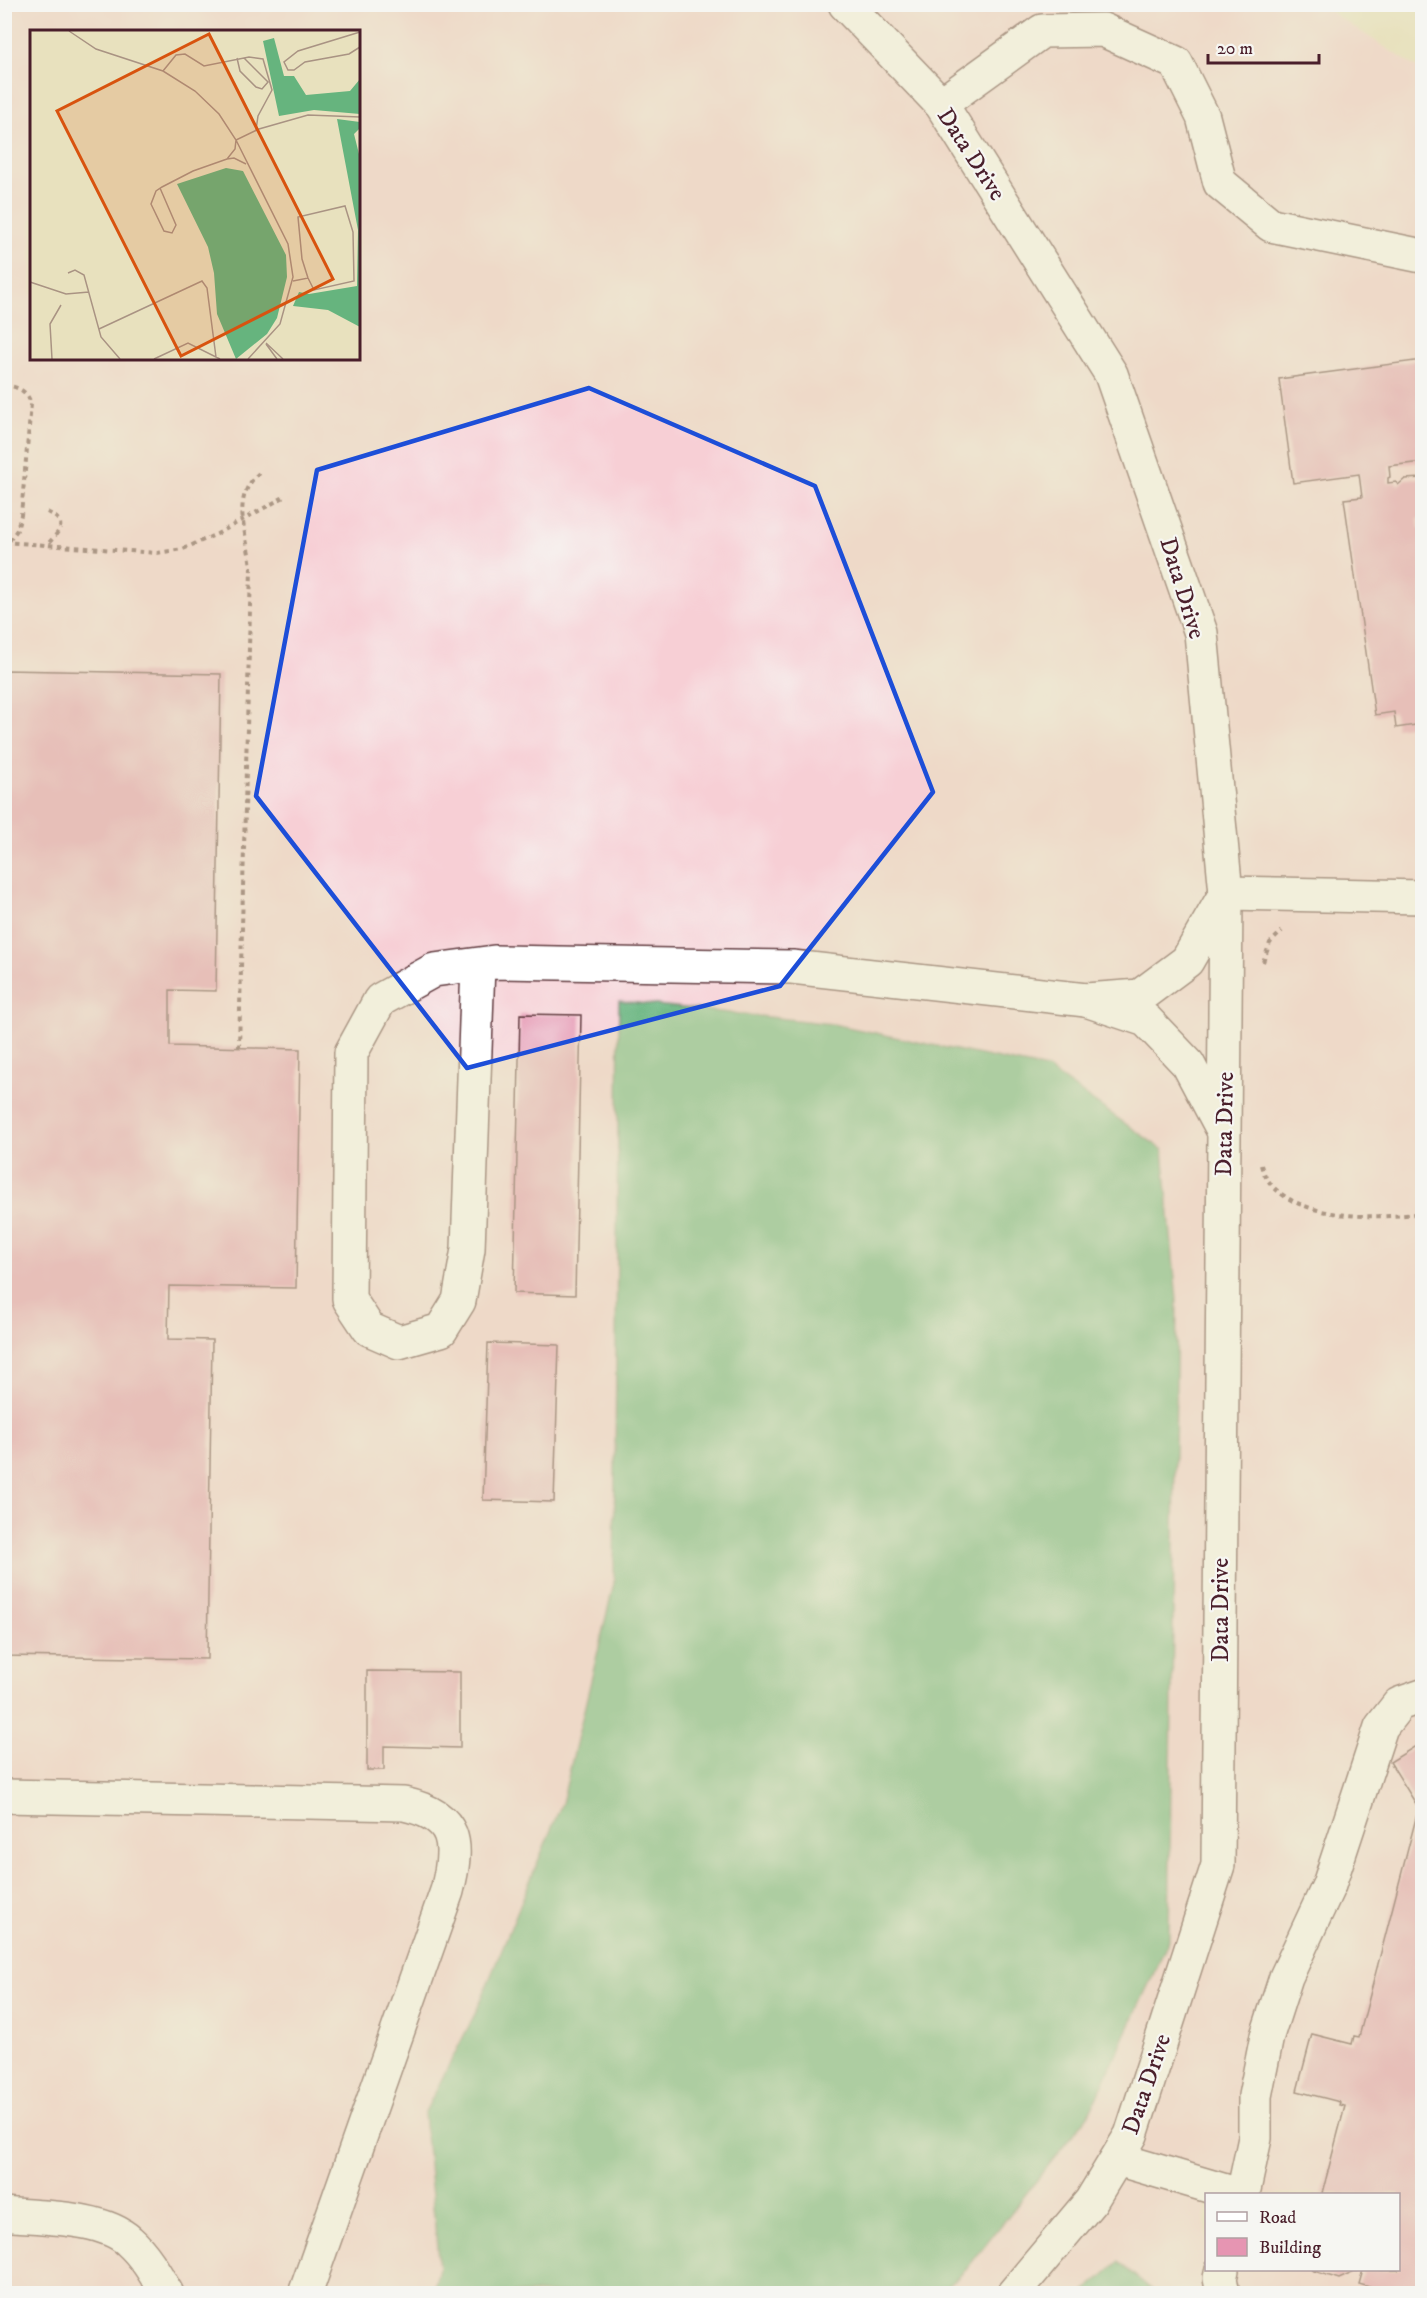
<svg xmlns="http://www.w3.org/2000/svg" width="1427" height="2298" viewBox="0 0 1427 2298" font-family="'IM FELL DW Pica',serif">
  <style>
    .built { fill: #f7cfd5; fill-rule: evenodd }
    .forest { fill: #66b47e; stroke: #586a54; stroke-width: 1.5 }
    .building { fill: #e695b2 }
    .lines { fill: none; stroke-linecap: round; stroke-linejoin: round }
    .minor-casing { stroke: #623c41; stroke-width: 36 }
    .path { stroke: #623c41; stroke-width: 4; stroke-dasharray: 4.5 4.5; stroke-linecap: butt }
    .minor { stroke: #fff; stroke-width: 33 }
    .marked { fill: none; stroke: #1d4ed8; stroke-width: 4.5; stroke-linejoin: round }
    .labels { text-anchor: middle; stroke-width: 4.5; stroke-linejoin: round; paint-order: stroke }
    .street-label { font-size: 24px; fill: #4a1f2b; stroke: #f6f6f2 }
    .inset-road { fill: none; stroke: #a99383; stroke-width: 1.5 }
    .view { fill: #d8530f; fill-opacity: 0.15; stroke: #d8530f; stroke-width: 3 }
    .inset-edge { fill: none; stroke: #4a1f2b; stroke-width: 3 }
  </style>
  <rect width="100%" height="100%" fill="#f6f6f2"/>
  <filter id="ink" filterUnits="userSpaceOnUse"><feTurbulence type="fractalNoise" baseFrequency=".0167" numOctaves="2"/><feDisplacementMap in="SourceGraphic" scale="12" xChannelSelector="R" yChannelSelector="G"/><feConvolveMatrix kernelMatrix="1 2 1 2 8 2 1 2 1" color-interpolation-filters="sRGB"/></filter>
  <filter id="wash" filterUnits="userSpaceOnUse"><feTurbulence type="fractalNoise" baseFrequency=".008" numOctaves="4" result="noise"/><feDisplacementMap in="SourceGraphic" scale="24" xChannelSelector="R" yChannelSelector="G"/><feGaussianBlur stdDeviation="1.35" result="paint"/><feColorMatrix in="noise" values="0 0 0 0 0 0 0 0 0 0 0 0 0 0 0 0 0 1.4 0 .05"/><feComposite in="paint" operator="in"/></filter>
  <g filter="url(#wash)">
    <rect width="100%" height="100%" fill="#e8e1be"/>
    <path class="built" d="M1308,4L1329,11L1422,71V2293L5,2294V5ZM32,32H358V358H32ZM1206,2194H1398V2270H1206Z"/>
    <g class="forest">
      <path d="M619,1001L833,1024L1047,1069L1163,1150L1177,1300L1169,1940L1089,2114L969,2266L940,2293H433L439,2268L424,2114L476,2012L562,1803L614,1583Z"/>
      <path d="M1118,2262L1156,2293H1084Z"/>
    </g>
    <g id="blocks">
      <g class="building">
        <path d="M1422,360V462L1389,466L1390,477L1388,478V483L1396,482L1398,485L1405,479L1422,478V518L1418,519L1419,528H1422V724L1396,728L1394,712L1375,715L1344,499L1362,497L1359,474L1293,483L1279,379Z"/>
        <path d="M4,670L221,674L216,991L170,990V1046L300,1049L296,1288L169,1286L168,1339L212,1340L207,1659L4,1656Z"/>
        <path d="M520,1014L581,1015L575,1295L514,1293Z"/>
        <path d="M488,1343L559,1345L554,1502L483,1500Z"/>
        <path d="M367,1671L460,1672V1748L384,1746V1770H367Z"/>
        <path d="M1422,1742V2294H1393L1359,2284L1363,2270H1398V2194H1322L1345,2106L1339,2105L1340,2102L1297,2091L1312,2034L1352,2044L1354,2036L1359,2037L1417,1814L1421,1812L1390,1762Z"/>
        <path d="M1311,2270H1359L1339,2279Z"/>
      </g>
    </g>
  </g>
  <g filter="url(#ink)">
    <use href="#blocks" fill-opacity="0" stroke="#623c41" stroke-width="1.5"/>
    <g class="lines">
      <defs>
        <g id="minor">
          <path d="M845,4L941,104L1111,374L1201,633L1226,893L1218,1865L1131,2135L1091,2201L1013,2294"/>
          <path d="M941,104L1042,31L1103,30L1176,63L1203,117L1220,183L1271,225L1422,256"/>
          <path d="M478,965L468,1249L459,1301L441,1330L399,1342L369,1329L349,1299L351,1053L380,1000L434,970L494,962L792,967L1086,1000"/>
          <path d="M1223,1130L1188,1064L1146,1020L1086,1000L1140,996L1187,961L1226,893L1422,897"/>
          <path d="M4,1796L404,1804C458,1816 459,1843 447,1891L305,2294"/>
          <path d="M1117,2159L1236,2194"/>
          <path d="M1243,2194L1255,2138V2096L1267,2036L1286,1977L1329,1885L1381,1727L1399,1704L1422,1696"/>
          <path d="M4,2214C41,2218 102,2216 129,2241C145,2255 156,2275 167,2294"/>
          <path d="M1222,2270L1220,2278L1223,2294"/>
        </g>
      </defs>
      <use href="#minor" class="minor-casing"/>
      <g class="path">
        <path d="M4,385C18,387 27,390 31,404L21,515L17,530L4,548"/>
        <path d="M47,512C69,523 60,530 47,545"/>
        <path d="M4,542L157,553L183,549L217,534L284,497"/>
        <path d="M1263,962L1270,943L1282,931"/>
        <path d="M239,1048L251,568C248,534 229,500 259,473"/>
        <path d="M1261,1165C1276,1221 1376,1220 1422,1213"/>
      </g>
      <use href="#minor" class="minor"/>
    </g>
  </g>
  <path d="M0 0H1427V2298H0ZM589,388L815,486L933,792L780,986L467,1068L256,796L317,470Z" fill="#e8e1be" fill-opacity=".55" fill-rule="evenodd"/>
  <path class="marked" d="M589,388L815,486L933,792L780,986L467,1068L256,796L317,470Z"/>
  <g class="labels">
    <g class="street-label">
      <text transform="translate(972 154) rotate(57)" y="8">Data Drive</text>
      <text transform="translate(1183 588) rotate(73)" y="8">Data Drive</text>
      <text transform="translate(1224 1124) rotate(-89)" y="8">Data Drive</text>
      <text transform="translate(1220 1610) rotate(-90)" y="8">Data Drive</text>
      <text transform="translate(1146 2084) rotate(-71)" y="8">Data Drive</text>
    </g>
  </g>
  <g transform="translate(30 30)">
    <rect width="330" height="330" fill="#e8e1be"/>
    <path d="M244,8L254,46H264L276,65L320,61L330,49V84L284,80L249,86L233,11ZM307,89L330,92V98L324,104L330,128V297L298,280L263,276L269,262L279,264L327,256L328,200ZM196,138L213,141L256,225L257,247L247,288L237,304L206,329L187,284L184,243L178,217L147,154Z" fill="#66b47e"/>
    <path class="inset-road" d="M39,1L66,19L133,41L165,61L189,84L206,110L258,214L263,247L250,294L218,329M330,2L268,21L254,32L258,40H264L275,32L319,24L330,17M207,28L210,41L226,57L232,59L238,52L214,28M133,41L146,25L155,24L174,36L219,27L233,29L242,60L228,86L226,100M216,134L204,128L197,129L205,119L206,110L229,99L278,85L330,87M130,158L146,195L142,203L134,201L121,174L126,161L132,157L163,141L197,129M38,243L45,240L54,245L71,307L90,329M263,251L278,248L284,260L324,251L323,202L315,176L268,187L272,229L278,248M0,252L36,264L59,262M69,299L172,251L177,258L186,327M236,313L253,329M236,314L247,329M22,329L20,294L31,275M124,329L158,313L190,329"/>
    <path class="view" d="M179,4L303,249L151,326L27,81Z"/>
    <rect width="330" height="330" class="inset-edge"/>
  </g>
  <rect width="1427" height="2298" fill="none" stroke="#f6f6f2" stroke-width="24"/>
  <rect x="1205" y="2193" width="195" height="78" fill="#f6f6f2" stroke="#b1a0a2" stroke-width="1.5"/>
  <rect x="1217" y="2212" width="30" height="9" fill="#ffffff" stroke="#b1a0a2" stroke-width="1.5"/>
  <text x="1259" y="2223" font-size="18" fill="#4a1f2b">Road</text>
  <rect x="1217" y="2238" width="30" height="18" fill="#e695b2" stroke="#b1a0a2" stroke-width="1.5"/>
  <text x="1259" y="2253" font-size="18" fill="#4a1f2b">Building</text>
  <path d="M1208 54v9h111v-9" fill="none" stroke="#4a1f2b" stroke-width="3"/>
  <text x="1217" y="54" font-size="18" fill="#4a1f2b" stroke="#f6f6f2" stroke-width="4.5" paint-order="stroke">20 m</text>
</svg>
